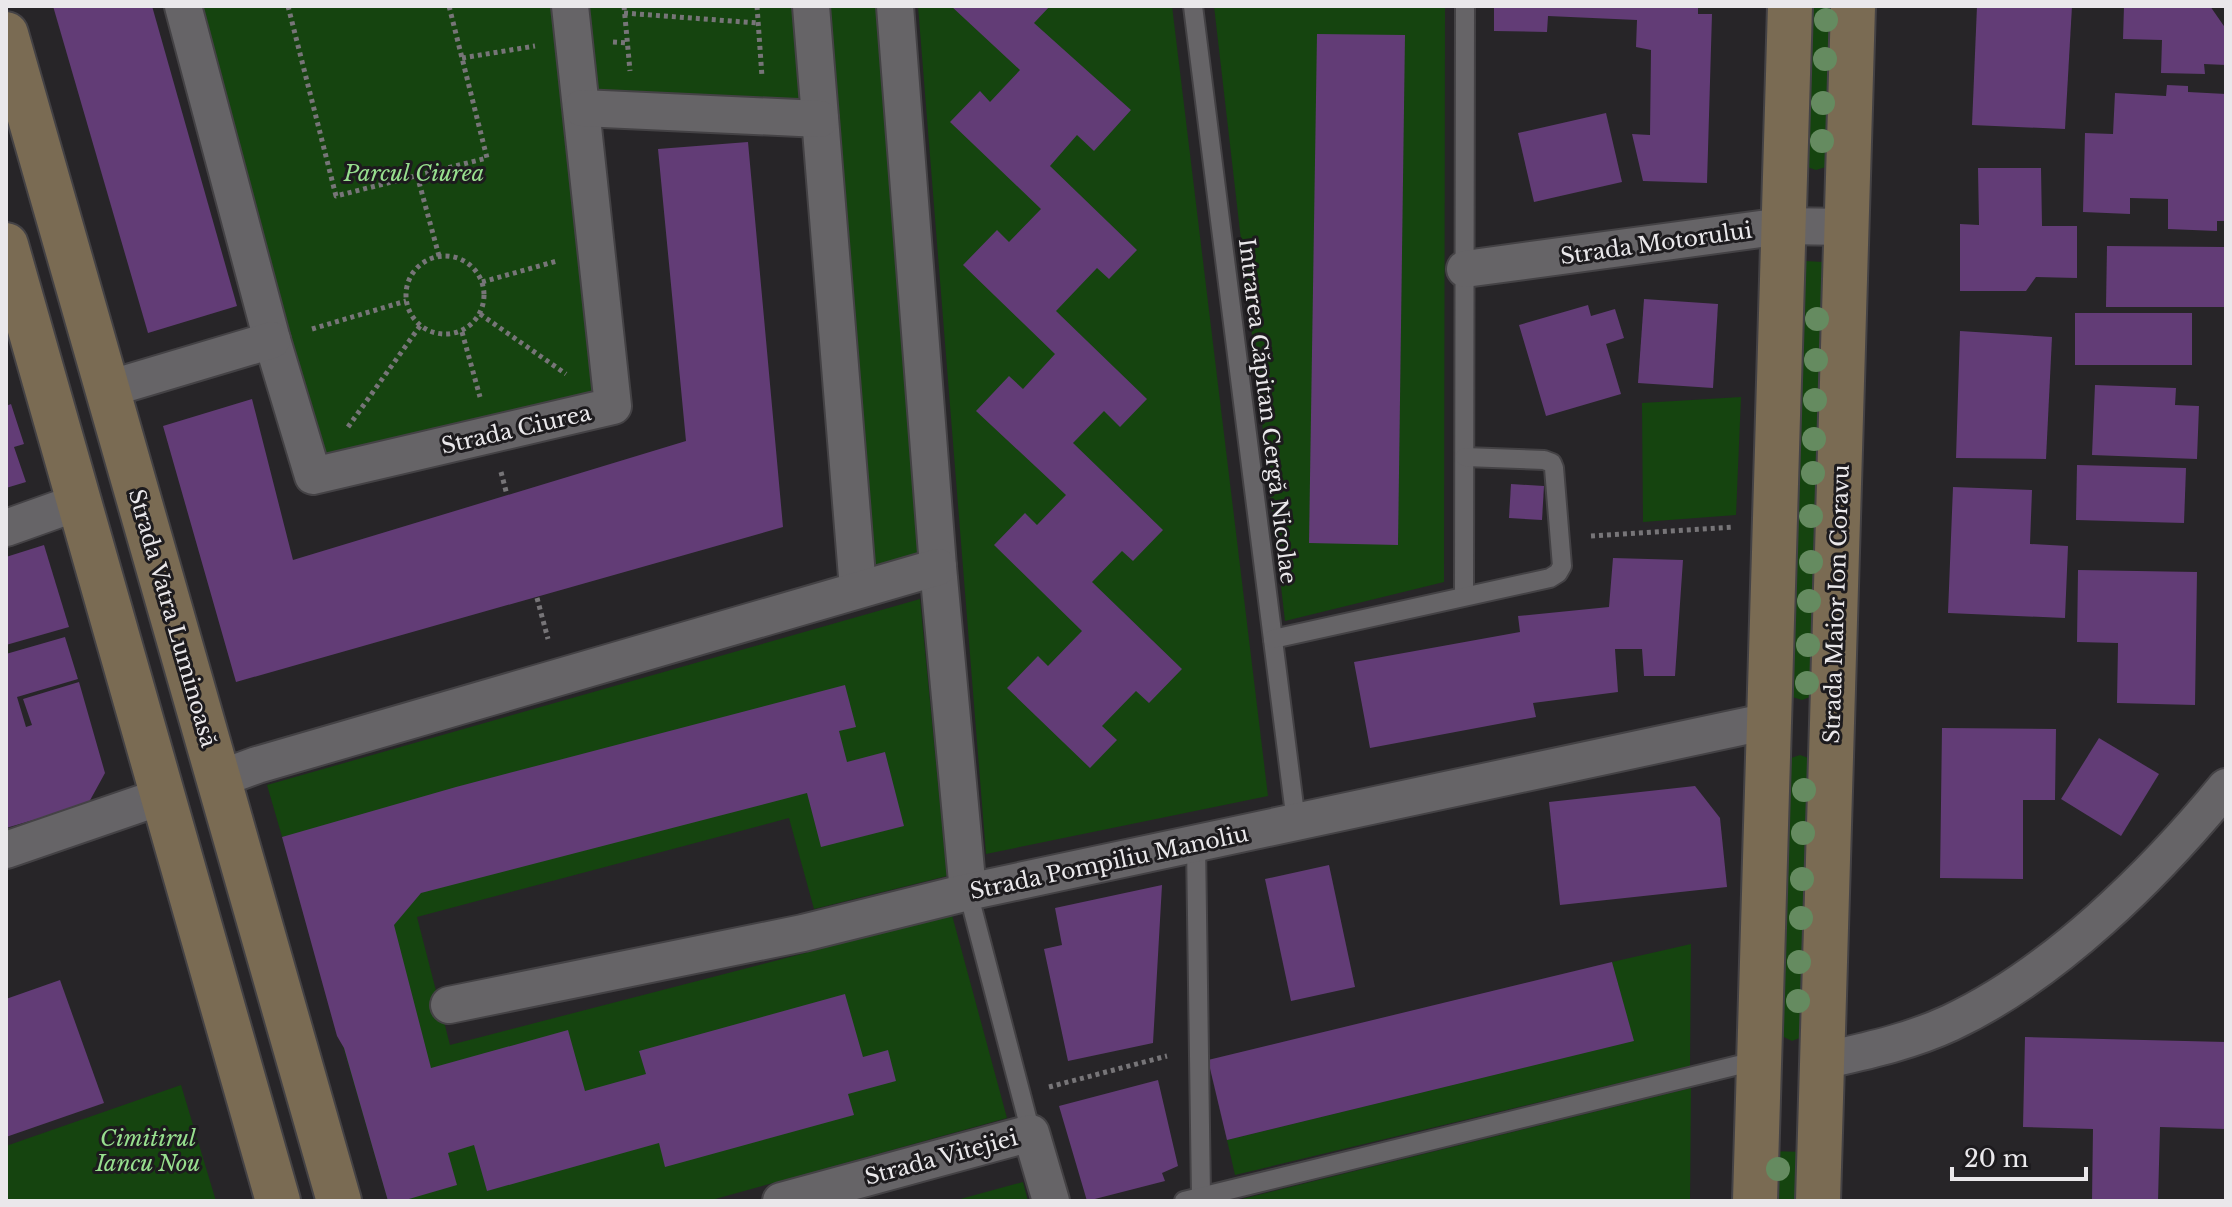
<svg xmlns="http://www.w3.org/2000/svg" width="2232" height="1207" viewBox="0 0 2232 1207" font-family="'Libre Baskerville',serif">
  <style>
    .green { fill: #15440f }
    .building { fill: #623c76 }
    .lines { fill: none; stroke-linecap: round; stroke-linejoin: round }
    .lane-casing { stroke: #444245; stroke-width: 22 }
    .street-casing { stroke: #444245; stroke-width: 40 }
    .secondary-casing { stroke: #444245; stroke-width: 48 }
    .path { stroke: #777578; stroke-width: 5; stroke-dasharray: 4 4; stroke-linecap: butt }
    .lane { stroke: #666467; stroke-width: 18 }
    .street { stroke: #666467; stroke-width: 36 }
    .secondary { stroke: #7a6b53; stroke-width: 44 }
    .tree { fill: #658b60 }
    .labels { text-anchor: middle; stroke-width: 6; stroke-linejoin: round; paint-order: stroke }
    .park-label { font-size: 22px; font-style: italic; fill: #97df8e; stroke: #1d1b1e }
    .street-label { font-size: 22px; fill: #eae8eb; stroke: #1d1b1e }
  </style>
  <rect width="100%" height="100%" fill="#272528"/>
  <g class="green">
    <path d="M199,6H802L810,110L572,100L603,399L322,464Z"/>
    <path d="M822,6H882L922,557L868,571Z"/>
    <path d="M918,6H1172L1268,796L986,854Z"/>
    <path d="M1214,6H1445L1444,582L1285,621Z"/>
    <path d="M1803,6H1840L1829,166L1816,170L1807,167Z"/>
    <path d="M1805,261L1823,262L1828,266L1815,695L1802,700L1786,695L1798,265Z"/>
    <path d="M1741,397L1736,515L1643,522L1642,403Z"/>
    <path d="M920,599L947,876L814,909L789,818L417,917L450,1045L952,915L1007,1118L708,1201H388L267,785Z"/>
    <path d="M1800,755L1814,760L1807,1035L1792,1041L1778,1034L1785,760Z"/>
    <path d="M1691,944L1690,1066L1235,1175L1227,1140L1633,1041L1612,962Z"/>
    <path d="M181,1085L216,1201H6V1146Z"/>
    <path d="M1691,1088L1690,1201H1234Z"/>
    <path d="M1769,1151L1807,1152L1805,1201H1768Z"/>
    <path d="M1023,1182L1028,1201H953Z"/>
  </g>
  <g class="building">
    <path d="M53,6H152L237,306L148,333Z"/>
    <path d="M951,6H1050L1034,23L1131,110L1094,151L1077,135L1050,166L1137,250L1109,279L1097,268L1056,311L1147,399L1120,427L1104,411L1073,443L1163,530L1133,561L1122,551L1092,582L1182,669L1149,703L1136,691L1102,726L1117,740L1090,768L1007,688L1038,656L1048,666L1082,631L994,545L1025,513L1037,525L1066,495L976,411L1009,376L1023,389L1055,354L963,265L997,230L1009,242L1041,209L950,122L980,91L990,102L1020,70Z"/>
    <path d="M1494,6H1698V14H1712L1707,183L1643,181L1632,134L1650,135L1651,50L1636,47L1637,20L1548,16L1547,32L1494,31Z"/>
    <path d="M1977,6H2072L2065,129L1972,125Z"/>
    <path d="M2124,6H2210L2226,29V65L2204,64L2205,74L2161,73L2162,40L2123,39Z"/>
    <path d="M1317,34L1405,35L1398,545L1309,543Z"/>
    <path d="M2167,85L2188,86V92L2226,94V221H2217V231L2168,229V199L2130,198V214L2083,212L2085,133L2113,134L2115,93L2166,96Z"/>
    <path d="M1606,113L1622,182L1534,202L1518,133Z"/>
    <path d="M748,142L783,527L236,682L163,426L252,399L293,560L686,441L658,149Z"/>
    <path d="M1978,168H2041L2042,226H2077V278L2036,277L2026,291H1960V224L1979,225Z"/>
    <path d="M2107,246L2224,247V307H2106Z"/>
    <path d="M1644,299L1718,304L1713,388L1638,383Z"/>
    <path d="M1588,305L1591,316L1615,309L1624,338L1606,344L1621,394L1546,416L1519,325Z"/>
    <rect x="2075" y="313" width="117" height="52"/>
    <path d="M1960,331L2052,337L2046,459L1956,458Z"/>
    <path d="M2095,385L2176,388L2175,405L2199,406L2197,459L2092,455Z"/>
    <path d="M11,404L24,444L14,447L26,482L6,488V406Z"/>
    <path d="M2077,465L2186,468L2184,523L2076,520Z"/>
    <path d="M1511,484L1544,486L1542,520L1509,518Z"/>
    <path d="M1953,487L2032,490L2030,544L2068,546L2065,618L1948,613Z"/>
    <path d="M44,545L69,627L6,645V557Z"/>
    <path d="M1613,558L1683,560L1675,676H1644L1642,649H1615L1618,692L1533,703L1536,717L1370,748L1354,662L1520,632L1518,616L1609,607Z"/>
    <path d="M2078,570L2197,572L2195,705L2117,703L2118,643L2077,642Z"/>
    <path d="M65,637L78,679L17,697L26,727L32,725L23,699L79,682L105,773L88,804L6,828V654Z"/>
    <path d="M845,685L856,727L839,731L847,762L885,752L904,826L821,847L807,793L421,893L394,925L431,1068L568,1030L585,1091L646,1074L639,1051L845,994L863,1057L888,1050L896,1081L848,1094L854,1115L665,1167L659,1143L487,1191L474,1145L448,1153L457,1185L402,1201H388L344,1048L337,1036L282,837L456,787Z"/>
    <path d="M1942,728L2056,729L2055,800H2023V879L1940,878Z"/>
    <path d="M2099,738L2159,774L2121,836L2061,799Z"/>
    <path d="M1695,786L1720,818L1727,887L1560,905L1549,802Z"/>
    <path d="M1329,865L1355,987L1291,1001L1265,879Z"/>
    <path d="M1162,885L1153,1043L1068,1061L1044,949L1062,945L1055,908Z"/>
    <path d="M1612,962L1634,1041L1227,1140L1208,1060Z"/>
    <path d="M60,980L104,1103L6,1137V999Z"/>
    <path d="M2025,1037L2226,1042V1129L2160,1127L2158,1201H2092L2093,1129L2023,1127Z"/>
    <path d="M1158,1080L1178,1166L1162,1173L1165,1181L1087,1201L1059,1106Z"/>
  </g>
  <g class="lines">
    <defs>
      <g id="lane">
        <path d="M1193,6L1296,822"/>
        <path d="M1464,596L1465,6"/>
        <path d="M1273,639L1550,578L1558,573L1562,566L1554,468L1552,463L1544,460L1465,457"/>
        <path d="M1196,844L1201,1197"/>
        <path d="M968,892L1031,1133"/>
        <path d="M1184,1201L1759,1060"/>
      </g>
      <g id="street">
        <path d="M183,6L272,340L313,476L613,406L570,6"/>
        <path d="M811,6L858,589"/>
        <path d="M895,6L938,567L968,892"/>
        <path d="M582,108L820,119"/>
        <path d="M1465,269L1783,226L1847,227"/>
        <path d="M108,389L272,340"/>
        <path d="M6,528L79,502"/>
        <path d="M219,779L257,765L938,567"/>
        <path d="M6,850L163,796"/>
        <path d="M449,1005L803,933L968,892L1769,721"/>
        <path d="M1822,1061C1866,1051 1909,1042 1950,1023C2053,975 2155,874 2226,787"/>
        <path d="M781,1201L1031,1133L1051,1201"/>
      </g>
      <g id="secondary">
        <path d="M6,34L339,1201"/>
        <path d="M6,245L278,1201"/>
        <path d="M1755,1201L1790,6"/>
        <path d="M1818,1201L1853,6"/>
      </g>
    </defs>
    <use href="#lane" class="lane-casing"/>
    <use href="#street" class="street-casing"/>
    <use href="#secondary" class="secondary-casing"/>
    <g class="path">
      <path d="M288,6L336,196L487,158L449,6"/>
      <path d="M624,6L630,71"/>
      <path d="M757,6L762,77"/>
      <path d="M624,13L758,23"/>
      <path d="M613,42L628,43"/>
      <path d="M462,58L535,46"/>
      <path d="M417,175L439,256"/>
      <circle cx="445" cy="295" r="39"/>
      <path d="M482,282L557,261"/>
      <path d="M480,314L566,374"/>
      <path d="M312,329L406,301"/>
      <path d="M462,332L480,397"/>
      <path d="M348,427L420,326"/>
      <path d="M501,472L507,495"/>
      <path d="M1591,536L1733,527"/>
      <path d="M537,598L548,639"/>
      <path d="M1049,1087L1167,1056"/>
    </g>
    <use href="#lane" class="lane"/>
    <use href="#street" class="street"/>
    <use href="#secondary" class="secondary"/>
  </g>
  <g class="tree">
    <circle cx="1826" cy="20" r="12"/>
    <circle cx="1825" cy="59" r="12"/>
    <circle cx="1823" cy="103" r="12"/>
    <circle cx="1822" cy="141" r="12"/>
    <circle cx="1817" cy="319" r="12"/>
    <circle cx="1816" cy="360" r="12"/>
    <circle cx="1815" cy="400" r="12"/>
    <circle cx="1814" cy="439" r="12"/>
    <circle cx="1813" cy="473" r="12"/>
    <circle cx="1811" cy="516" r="12"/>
    <circle cx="1811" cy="562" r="12"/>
    <circle cx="1809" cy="601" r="12"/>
    <circle cx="1808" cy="645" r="12"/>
    <circle cx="1807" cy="683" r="12"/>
    <circle cx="1804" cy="790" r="12"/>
    <circle cx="1803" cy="833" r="12"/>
    <circle cx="1802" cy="879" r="12"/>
    <circle cx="1801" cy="918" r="12"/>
    <circle cx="1799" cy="962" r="12"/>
    <circle cx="1798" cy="1001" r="12"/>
    <circle cx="1778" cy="1169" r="12"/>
  </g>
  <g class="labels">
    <g class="park-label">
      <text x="414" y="181">Parcul Ciurea</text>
      <text x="148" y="1146">Cimitirul<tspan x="148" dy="25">Iancu Nou</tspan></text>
    </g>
    <g class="street-label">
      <text transform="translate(1656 243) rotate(-8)" y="8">Strada Motorului</text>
      <text transform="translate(1268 411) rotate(83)" y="8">Intrarea Căpitan Cergă Nicolae</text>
      <text transform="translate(516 429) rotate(-13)" y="8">Strada Ciurea</text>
      <text transform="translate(1836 604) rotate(-88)" y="8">Strada Maior Ion Coravu</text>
      <text transform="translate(173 618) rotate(74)" y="8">Strada Vatra Luminoasă</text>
      <text transform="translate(1109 862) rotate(-12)" y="8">Strada Pompiliu Manoliu</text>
      <text transform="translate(941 1157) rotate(-15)" y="8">Strada Vitejiei</text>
    </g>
  </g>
  <rect width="2232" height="1207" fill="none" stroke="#eae8eb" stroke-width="16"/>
  <path d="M1952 1167v12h134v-12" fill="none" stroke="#eae8eb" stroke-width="4"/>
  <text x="1964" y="1167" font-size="24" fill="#eae8eb" stroke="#1d1b1e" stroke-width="6" paint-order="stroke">20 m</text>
</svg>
